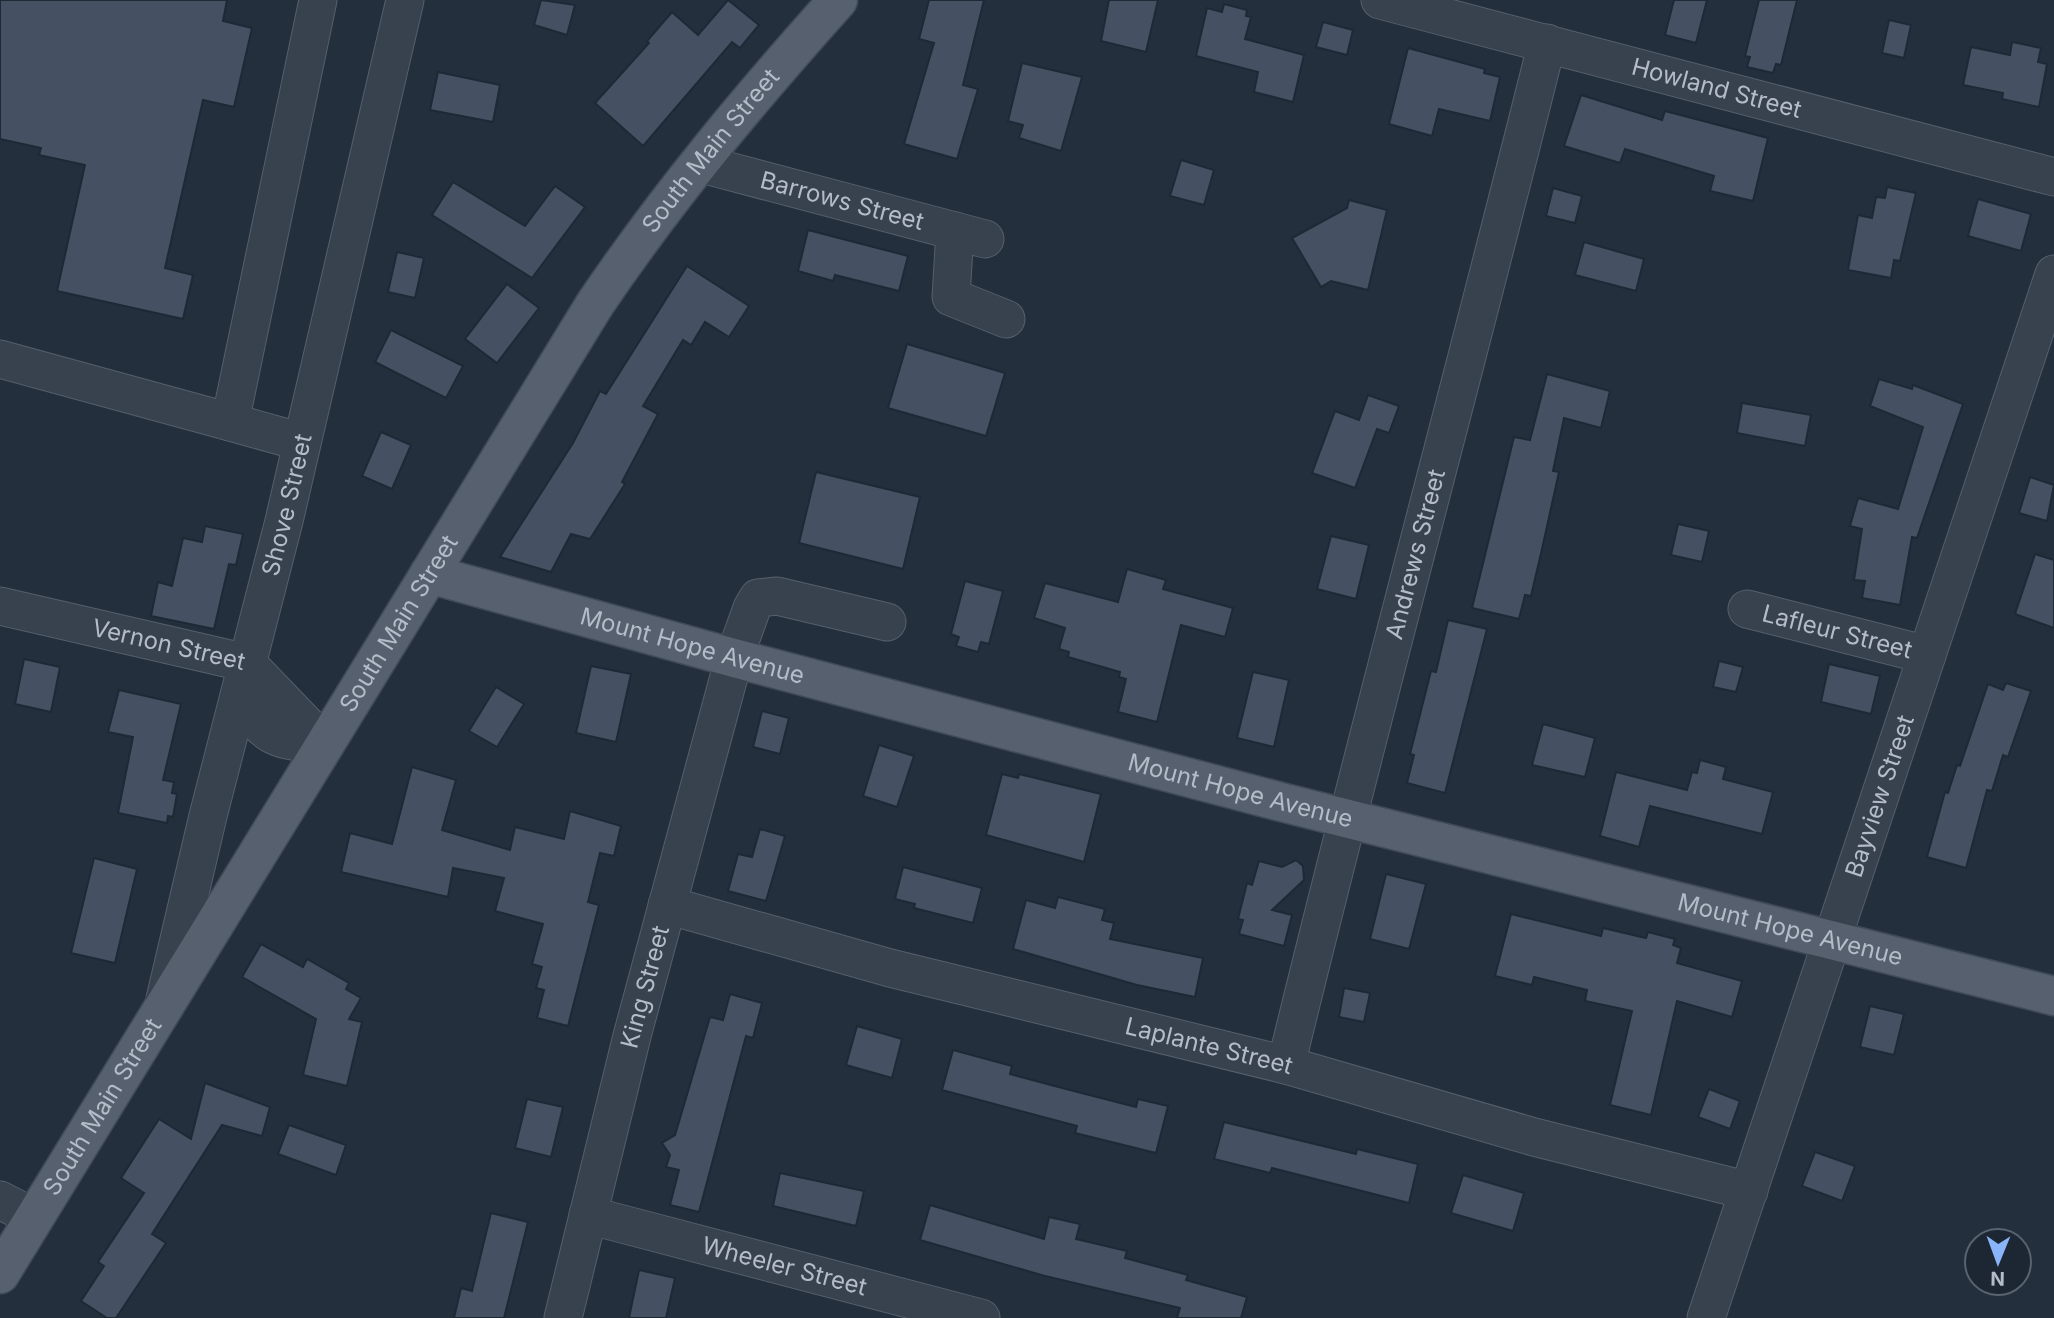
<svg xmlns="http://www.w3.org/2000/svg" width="2054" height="1318" viewBox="0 0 2054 1318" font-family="Inter,sans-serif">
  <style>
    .building { fill: #455162; stroke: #1f2835; stroke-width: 2 }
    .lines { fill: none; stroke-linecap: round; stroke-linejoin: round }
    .minor-casing { stroke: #565f6c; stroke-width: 39 }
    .major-casing { stroke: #414a57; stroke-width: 41 }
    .minor { stroke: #38414e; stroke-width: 37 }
    .major { stroke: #56606e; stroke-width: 38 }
    .labels { text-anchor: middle; stroke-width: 6; stroke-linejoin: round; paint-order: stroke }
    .street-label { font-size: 24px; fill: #b4bcc9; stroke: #1d2633 }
  </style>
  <rect width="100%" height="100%" fill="#242f3e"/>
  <g class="building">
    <path d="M0,0H227L223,21L252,28L234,107L203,100L165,268L193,275L183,319L57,291L85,165L39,155L41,148L0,139Z"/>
    <path d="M541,0L575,5L567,35L534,25Z"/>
    <path d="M728,0L759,25L740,48L732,42L643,146L595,103L649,43L647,41L672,12L698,35Z"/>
    <path d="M929,0H984L963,85L978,89L957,159L904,144L934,43L919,39Z"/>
    <path d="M1109,0H1158L1146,52L1101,41Z"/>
    <path d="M1674,0H1707L1696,43L1665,35Z"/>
    <path d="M1759,0H1797L1781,65L1776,64L1773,73L1747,67L1750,57L1745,56Z"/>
    <path d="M1224,4L1247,10L1246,16L1251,17L1245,39L1304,55L1293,102L1254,92L1258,72L1196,56L1207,8L1222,12Z"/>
    <path d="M1889,20L1911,25L1904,58L1882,53Z"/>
    <path d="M1323,22L1353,30L1347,55L1316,47Z"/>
    <path d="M2012,42L2041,48L2038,62L2047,64L2039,107L2002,99L2003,93L1963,85L1971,47L2010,55Z"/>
    <path d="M1408,48L1485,69L1484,73L1500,77L1490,121L1439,109L1432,136L1389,124Z"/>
    <path d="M1022,63L1082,77L1061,151L1019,138L1023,125L1008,121Z"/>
    <path d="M438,72L500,85L493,122L430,110Z"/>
    <path d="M1581,95L1662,120L1665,111L1768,138L1753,201L1710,191L1714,176L1625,149L1620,163L1564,146Z"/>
    <path d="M1181,160L1214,170L1204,205L1170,196Z"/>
    <path d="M453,182L525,226L555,186L585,207L532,278L432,215Z"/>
    <path d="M1887,187L1916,193L1900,261L1894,260L1891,278L1848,270L1858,215L1872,218L1876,197L1885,198Z"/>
    <path d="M1553,188L1582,196L1575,223L1546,216Z"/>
    <path d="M1978,199L2031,214L2021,251L1968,236Z"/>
    <path d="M1349,200L1387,210L1368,290L1331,281L1321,287L1292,238L1347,208Z"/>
    <path d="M808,230L908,256L899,291L835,275L833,281L798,271Z"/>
    <path d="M1584,242L1644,259L1636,291L1575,275Z"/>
    <path d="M397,252L424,258L415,298L388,292Z"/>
    <path d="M687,266L749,306L729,337L705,322L691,345L683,340L643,406L658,414L622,482L625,484L590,539L571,534L551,572L500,557L573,443L600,391L606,394Z"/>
    <path d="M507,284L539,308L497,363L465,339Z"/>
    <path d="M391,330L463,366L446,398L375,362Z"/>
    <path d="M907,344L1005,373L986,436L888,408Z"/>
    <path d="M1547,374L1610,391L1601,428L1564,418L1553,471L1559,472L1542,549L1531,596L1525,595L1519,619L1472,608L1514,437L1530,440Z"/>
    <path d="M1879,379L1912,389L1913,385L1963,404L1917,538L1912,537L1900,605L1862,598L1865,581L1854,580L1862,529L1850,526L1858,498L1898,509L1923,427L1870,406Z"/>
    <path d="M1368,395L1399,406L1389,433L1377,429L1355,488L1312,473L1335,411L1359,420Z"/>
    <path d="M1742,403L1811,415L1805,446L1737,433Z"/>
    <path d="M381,432L411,445L392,489L362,476Z"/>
    <path d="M816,472L920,497L903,569L799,543Z"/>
    <path d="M2030,477L2054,485L2047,521L2019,513Z"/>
    <path d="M1678,524L1709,531L1702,562L1671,555Z"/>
    <path d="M205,526L243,534L236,565L229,564L214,629L151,616L158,582L172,586L183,538L202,542Z"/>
    <path d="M1331,536L1369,545L1356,599L1317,589Z"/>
    <path d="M2035,554L2054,560V628L2015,614Z"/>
    <path d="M1127,569L1166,580L1163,589L1233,608L1225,637L1181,625L1157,722L1118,712L1126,679L1119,677L1120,672L1068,657L1069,652L1059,649L1065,628L1034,618L1045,583L1118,602Z"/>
    <path d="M965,581L1003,591L989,644L981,642L978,652L956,646L959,637L951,634Z"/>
    <path d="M1448,620L1487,629L1445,793L1407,783L1414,755L1410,754L1431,671L1436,672Z"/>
    <path d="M24,659L60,667L51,712L15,704Z"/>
    <path d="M1719,661L1743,667L1736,692L1713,687Z"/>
    <path d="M1829,664L1880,676L1871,714L1821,702Z"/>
    <path d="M591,666L631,674L616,742L576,733Z"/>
    <path d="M1253,672L1289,680L1274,747L1237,738Z"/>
    <path d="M2006,683L2031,691L2008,757L2003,755L1992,791L1987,790L1966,868L1927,857L1945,792L1948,793L1957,765L1960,766L1988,684L2003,690Z"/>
    <path d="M496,687L524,704L497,747L469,731Z"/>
    <path d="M119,690L181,704L163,780L174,782L172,793L177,794L173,817L168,816L167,823L118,813L133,737L108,732Z"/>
    <path d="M762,711L789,718L780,754L753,747Z"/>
    <path d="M1543,724L1595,738L1585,777L1532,765Z"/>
    <path d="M879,745L914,756L897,807L863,796Z"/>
    <path d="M1700,760L1726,767L1723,779L1773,792L1762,834L1650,806L1639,847L1600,836L1616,772L1687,790L1692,772L1697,773Z"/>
    <path d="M412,767L456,780L442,830L510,850L515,827L564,839L570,811L621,826L614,856L600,853L588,902L599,905L568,1026L537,1018L544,990L536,988L542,967L532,964L543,924L495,911L504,878L453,868L448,897L341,872L350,833L392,844Z"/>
    <path d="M1002,774L1018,778L1019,774L1101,794L1084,862L986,835Z"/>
    <path d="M760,829L785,836L766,901L728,891L738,854L752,857Z"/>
    <path d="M94,858L137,869L115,963L71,953Z"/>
    <path d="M1296,860L1303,866L1304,880L1272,910L1292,915L1284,946L1239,934L1243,920L1238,919L1247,883L1252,885L1259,861L1282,867Z"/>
    <path d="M903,867L982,888L973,923L914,908L915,904L895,899Z"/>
    <path d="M1386,874L1426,884L1409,949L1370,939Z"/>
    <path d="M1058,897L1105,909L1102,920L1114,923L1110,939L1203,958L1195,997L1137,985L1013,949L1026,900L1055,908Z"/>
    <path d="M1511,914L1601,936L1603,928L1646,938L1648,932L1675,939L1673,945L1681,948L1677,963L1742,981L1732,1017L1677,1001L1651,1115L1610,1105L1632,1011L1585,1001L1587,990L1534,977L1532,985L1495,976Z"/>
    <path d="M261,944L303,967L307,959L349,983L346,989L361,998L349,1019L362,1022L347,1086L303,1075L316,1019L242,977Z"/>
    <path d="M1344,988L1370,993L1364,1022L1339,1017Z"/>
    <path d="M730,994L762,1003L753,1038L746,1036L699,1212L670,1205L679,1170L666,1167L670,1155L662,1143L675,1135L710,1017L723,1020Z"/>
    <path d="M1870,1006L1904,1014L1894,1055L1860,1047Z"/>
    <path d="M857,1026L902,1039L892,1078L846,1065Z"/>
    <path d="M953,1050L1012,1066L1010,1074L1066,1089L1136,1107L1138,1099L1168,1106L1156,1153L1075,1133L1077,1126L942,1090Z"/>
    <path d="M205,1083L270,1107L262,1136L222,1125L152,1234L166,1243L116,1318H107L81,1301L104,1266L98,1262L144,1193L121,1178L159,1119L191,1139Z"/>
    <path d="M1709,1089L1740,1101L1730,1129L1698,1117Z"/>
    <path d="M527,1099L563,1107L551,1157L515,1148Z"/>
    <path d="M1224,1122L1356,1154L1357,1149L1418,1164L1409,1203L1272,1168L1270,1173L1214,1159Z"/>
    <path d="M289,1125L346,1145L336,1175L278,1154Z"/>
    <path d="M1815,1152L1855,1166L1842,1201L1802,1186Z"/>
    <path d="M780,1173L864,1191L856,1226L773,1206Z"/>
    <path d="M1463,1175L1524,1193L1513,1231L1451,1213Z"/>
    <path d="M930,1205L1044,1239L1049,1217L1080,1224L1076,1239L1127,1251L1125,1258L1188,1275L1186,1280L1247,1297L1241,1318H1177L1180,1308L1045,1276L920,1240Z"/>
    <path d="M491,1213L528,1222L504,1318H454L461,1288L472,1291Z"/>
    <path d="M639,1270L675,1278L666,1318H629Z"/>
  </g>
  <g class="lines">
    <defs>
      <g id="minor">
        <path id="s1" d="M1380,0L2054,177"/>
        <path id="s2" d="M698,163L985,239"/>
        <path d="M955,231L951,297L1006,319"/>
        <path d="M0,359L230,422"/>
        <path d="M302,442L230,422L318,0"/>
        <path id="s3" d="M0,606L247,663L325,744"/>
        <path id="s4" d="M1747,609L1927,655"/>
        <path d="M239,696C266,740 276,741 325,744"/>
        <path id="s5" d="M667,905L890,968L1286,1065L1534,1137L1749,1191"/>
        <path id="s6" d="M165,999L208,816L284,521L405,0"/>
        <path id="s7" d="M1286,1065C1369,723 1462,384 1547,43"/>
        <path d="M0,1200L35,1218"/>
        <path id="s8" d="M588,1215L981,1318"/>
        <path id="s9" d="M563,1318L632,1036L734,658L752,608L758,598L777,596L887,622"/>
        <path id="s10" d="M1706,1318L2054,274"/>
      </g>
      <g id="major">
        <path id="s11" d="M429,574L734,658L1285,803L2054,996"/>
        <path id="s12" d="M0,1274L595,304C668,196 751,97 838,0"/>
      </g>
    </defs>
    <use href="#minor" class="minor-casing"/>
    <use href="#major" class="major-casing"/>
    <use href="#minor" class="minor"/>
    <use href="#major" class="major"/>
  </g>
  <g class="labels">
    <g class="street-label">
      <text dy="8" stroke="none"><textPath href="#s1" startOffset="348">Howland Street</textPath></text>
      <text dy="8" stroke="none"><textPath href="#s12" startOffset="1330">South Main Street</textPath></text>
      <text dy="8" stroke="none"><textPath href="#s2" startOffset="149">Barrows Street</textPath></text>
      <text dy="8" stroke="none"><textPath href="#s6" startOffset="509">Shove Street</textPath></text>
      <text dy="8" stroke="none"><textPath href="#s7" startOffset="527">Andrews Street</textPath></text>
      <text dy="8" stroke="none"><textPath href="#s12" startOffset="763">South Main Street</textPath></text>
      <text dy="8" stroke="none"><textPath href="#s4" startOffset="93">Lafleur Street</textPath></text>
      <text dy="8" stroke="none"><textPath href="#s11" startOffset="273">Mount Hope Avenue</textPath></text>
      <text dy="8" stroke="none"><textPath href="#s3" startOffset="173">Vernon Street</textPath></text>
      <text dy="8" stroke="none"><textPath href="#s11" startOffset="840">Mount Hope Avenue</textPath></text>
      <text dy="8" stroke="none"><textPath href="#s10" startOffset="550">Bayview Street</textPath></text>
      <text dy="8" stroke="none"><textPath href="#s11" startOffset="1407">Mount Hope Avenue</textPath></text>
      <text dy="8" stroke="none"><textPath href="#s9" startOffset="341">King Street</textPath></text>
      <text dy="8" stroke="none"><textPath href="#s5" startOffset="560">Laplante Street</textPath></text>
      <text dy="8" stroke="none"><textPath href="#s12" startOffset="196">South Main Street</textPath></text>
      <text dy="8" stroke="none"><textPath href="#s8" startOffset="203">Wheeler Street</textPath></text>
    </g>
  </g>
  <g transform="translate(1998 1262) rotate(181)"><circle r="33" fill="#1d2633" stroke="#59626f" stroke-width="2"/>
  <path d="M0-5L12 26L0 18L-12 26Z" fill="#8ab4f8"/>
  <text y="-10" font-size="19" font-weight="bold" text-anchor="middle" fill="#b4bcc9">N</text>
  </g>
</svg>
